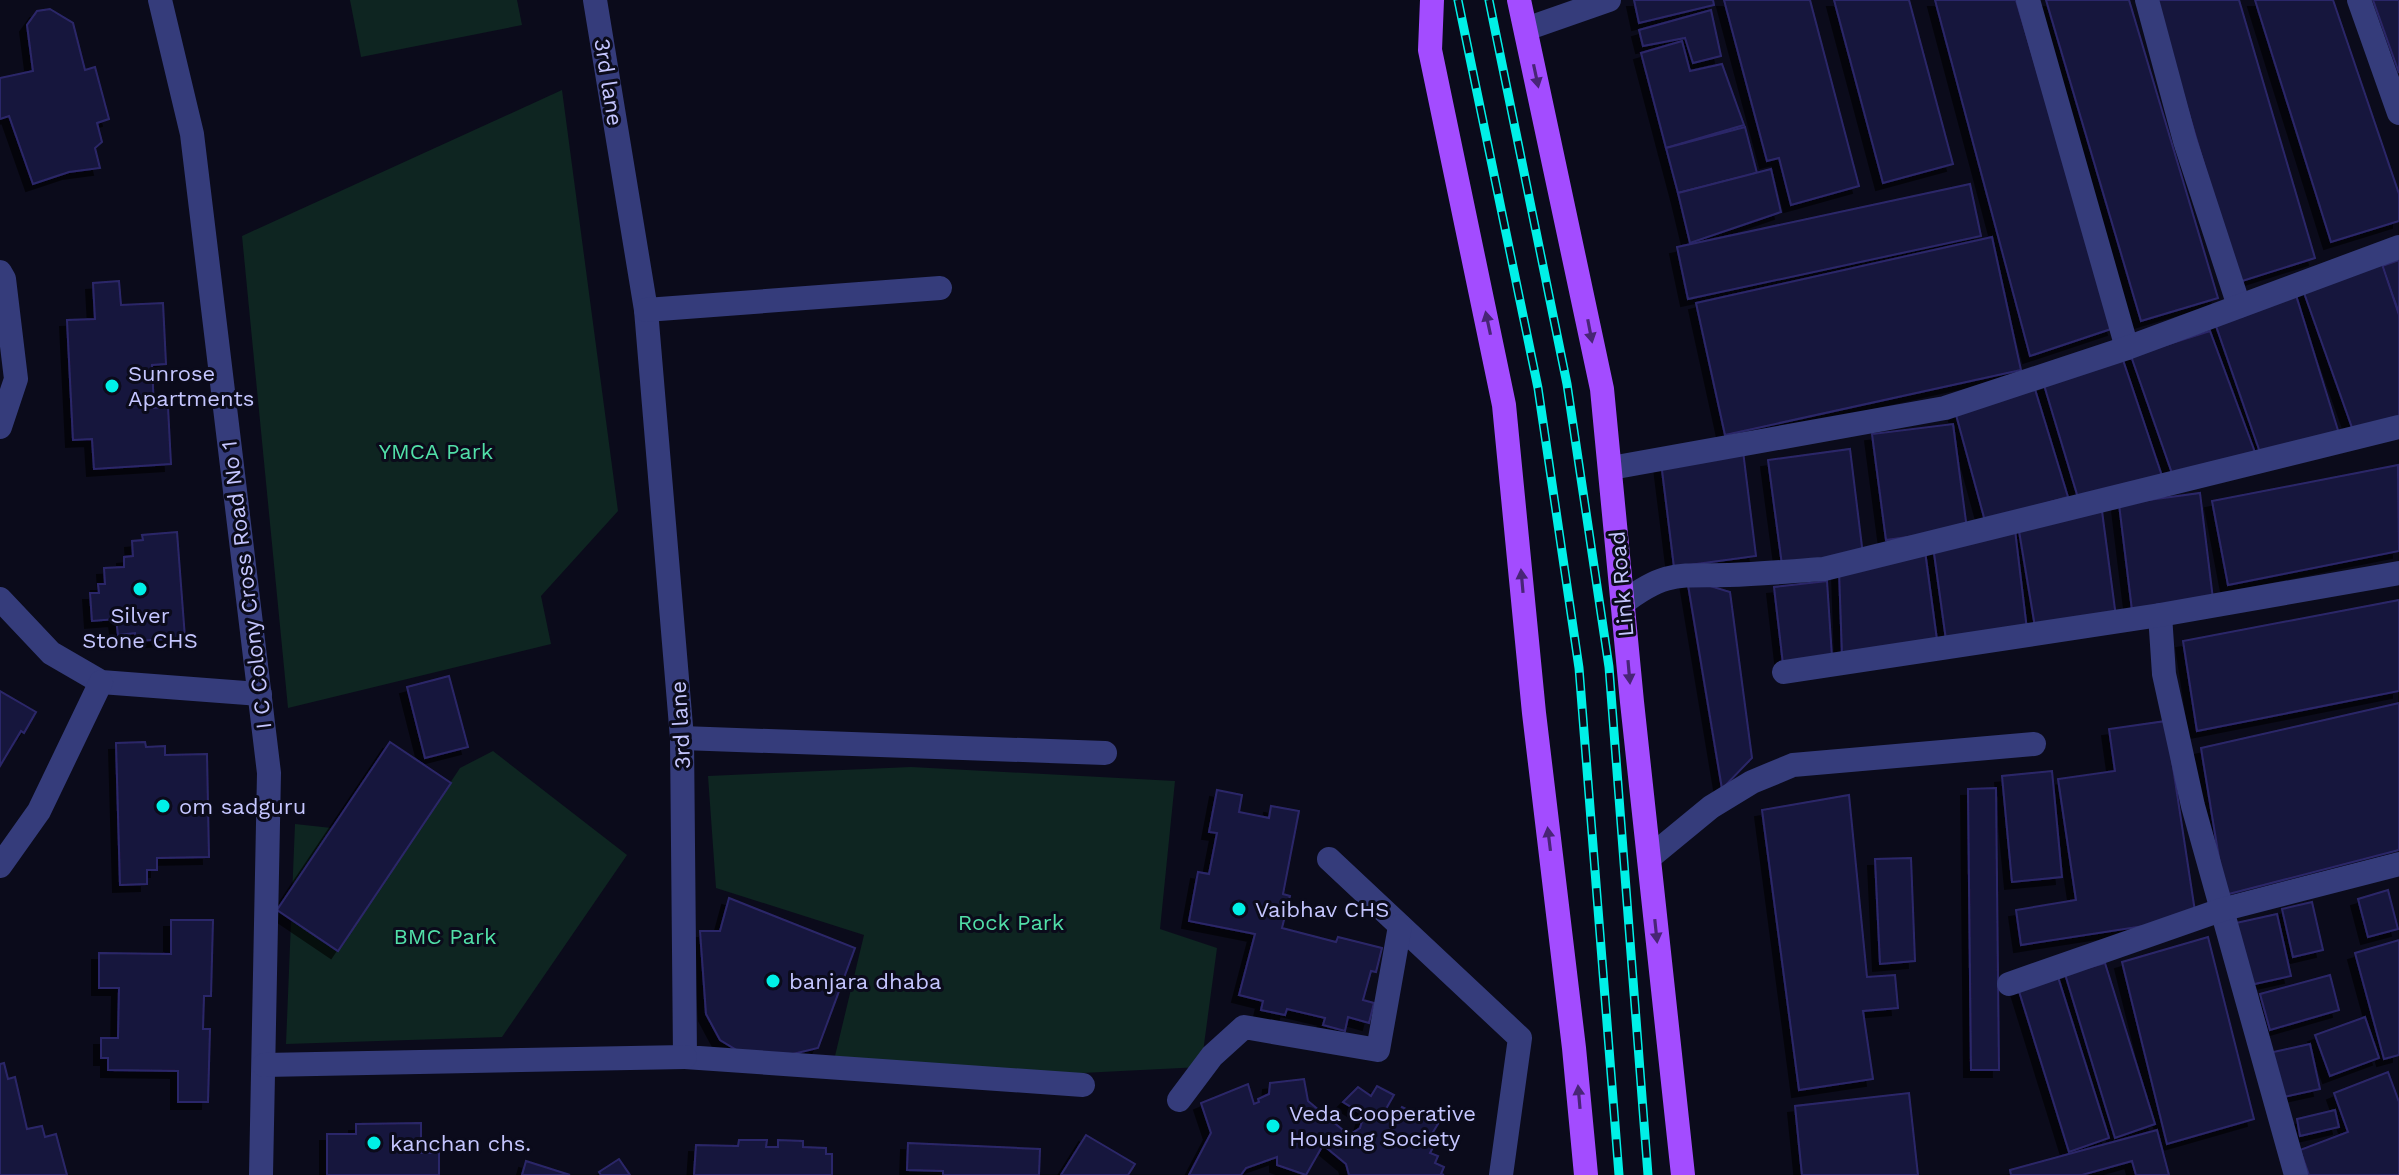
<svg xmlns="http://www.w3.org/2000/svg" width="2399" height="1175" viewBox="0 0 2399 1175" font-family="'Work Sans',sans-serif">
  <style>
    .green { fill: #0e2521 }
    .building { fill: #19163c; stroke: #2c2869; stroke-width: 2; filter: url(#shadow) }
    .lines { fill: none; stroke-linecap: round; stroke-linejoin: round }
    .minor { stroke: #353c7b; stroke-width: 24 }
    .major { stroke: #a34cff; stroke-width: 24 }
    .rail-casing { stroke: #00f0e7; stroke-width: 9 }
    .rail { stroke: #0b0b1b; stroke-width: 6; stroke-dasharray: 18; stroke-linecap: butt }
    .oneway { fill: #482576 }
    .poi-dot { fill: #00f0e7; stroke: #0b0b1b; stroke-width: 3 }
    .labels { text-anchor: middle; stroke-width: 6; stroke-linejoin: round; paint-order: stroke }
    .street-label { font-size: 22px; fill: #c5c6ff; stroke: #0b0b1b }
    .poi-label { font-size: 22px; fill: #c5c6ff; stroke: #0b0b1b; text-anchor: start }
    .park-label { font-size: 22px; fill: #51dfa8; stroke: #0b0b1b }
  </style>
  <defs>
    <filter id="shadow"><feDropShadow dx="-7" dy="7" stdDeviation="0" flood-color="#0009"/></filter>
  </defs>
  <rect width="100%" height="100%" fill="#0b0b1b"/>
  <g class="green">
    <path d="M350,0H517L522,25L361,57Z"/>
    <path d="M562,90L618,511L541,596L551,644L288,708L242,236Z"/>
    <path d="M493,751L627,855L502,1037L286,1044L295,824L414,837L460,768Z"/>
    <path d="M911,767L1175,781L1160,929L1217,948L1201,1067L1042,1075L835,1056L864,935L716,888L708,776Z"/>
  </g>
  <g class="building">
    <path d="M1634,0H1713L1714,5L1639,23Z"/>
    <path d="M1724,0H1810L1859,186L1791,205L1779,158L1767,161Z"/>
    <path d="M1834,0H1909L1953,164L1883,183Z"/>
    <path d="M1935,0H2016L2114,328L2030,356Z"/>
    <path d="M2046,0H2129L2218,298L2141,321Z"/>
    <path d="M2155,0H2239L2315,258L2239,282Z"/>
    <path d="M2255,0H2333L2399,194V221L2331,242Z"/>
    <path d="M2373,0H2399V73Z"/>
    <path d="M50,9L73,23L85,70L95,67L109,119L97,123L102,142L95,148L100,168L69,172L33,184L9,116L0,119V78L33,71L27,25L37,11Z"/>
    <path d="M1711,10L1721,56L1693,63L1685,38L1643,46L1639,30Z"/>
    <path d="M1682,41L1690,71L1722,64L1744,125L1666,148L1641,53Z"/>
    <path d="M1745,127L1757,173L1678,193L1666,148Z"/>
    <path d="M1771,169L1781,212L1690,243L1678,193Z"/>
    <path d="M1970,184L1981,236L1688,299L1677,247Z"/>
    <path d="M1992,237L2021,370L1725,435L1696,303Z"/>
    <path d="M2399,260V313L2382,266Z"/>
    <path d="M2382,264L2399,315V423L2355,436L2303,290Z"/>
    <path d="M119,281L121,305L163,303L166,364L152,365L154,408L168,407L171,464L94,469L92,439L73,440L67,320L95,319L93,283Z"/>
    <path d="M2295,292L2341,440L2262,458L2215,323Z"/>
    <path d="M2210,331L2256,455L2174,479L2131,356Z"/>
    <path d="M2123,360L2163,479L2079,501L2044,385Z"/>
    <path d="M2034,386L2068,497L1985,521L1955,411Z"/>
    <path d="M1953,424L1967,529L1886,540L1872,434Z"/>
    <path d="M1850,449L1863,555L1782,565L1768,460Z"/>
    <path d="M1743,451L1756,556L1674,567L1661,462Z"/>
    <path d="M2398,465L2399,551L2228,585L2212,501Z"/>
    <path d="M2200,493L2213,599L2132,610L2119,504Z"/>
    <path d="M2102,511L2116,617L2035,627L2018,525Z"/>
    <path d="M2015,530L2027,630L1946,640L1933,546Z"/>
    <path d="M177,532L185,638L136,641L135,633L118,635L116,619L92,621L90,593H99L98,584H105L104,568L124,567V557L133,556L132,541L143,540L142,535Z"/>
    <path d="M1925,551L1937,640L1842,655L1839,570Z"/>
    <path d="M1687,579L1730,592L1752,758L1722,789Z"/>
    <path d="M1827,581L1832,657L1783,664L1774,587Z"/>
    <path d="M2399,600V691L2197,731L2183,641Z"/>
    <path d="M449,676L468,747L425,758L407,687Z"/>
    <path d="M0,691L36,712L24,733L21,731L0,766Z"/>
    <path d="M2399,703V850L2225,895L2201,748Z"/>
    <path d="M2166,721L2196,918L2021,945L2016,910L2076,900L2058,779L2115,771L2109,729Z"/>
    <path d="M145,742L146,747L165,746V755L207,754L209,857L157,858V870H147V884L120,885L116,743Z"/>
    <path d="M390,742L451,783L338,951L277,910Z"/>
    <path d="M2052,771L2062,877L2012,882L2002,776Z"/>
    <path d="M1996,788L1999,1070H1971L1968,789Z"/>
    <path d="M1217,790L1242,795L1239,812L1269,818L1271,806L1299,811L1283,894L1290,896L1282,928L1336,942L1338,937L1382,948L1376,972L1371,971L1363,1000L1374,1003L1369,1023L1348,1017L1345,1031L1323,1025L1325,1018L1287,1009L1285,1015L1261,1010L1263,1001L1239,995L1255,934L1189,921L1198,872L1209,874L1217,833L1209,832Z"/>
    <path d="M1849,795L1867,977L1895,975L1898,1008L1863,1011L1873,1079L1799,1090L1762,810Z"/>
    <path d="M1911,858L1915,961L1880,964L1875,859Z"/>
    <path d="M2388,890L2398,929L2368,937L2358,899Z"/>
    <path d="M729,898L855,948L818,1048L772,1059L745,1055L720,1040L706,1014L700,931H720Z"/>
    <path d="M2312,902L2323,950L2293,957L2282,909Z"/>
    <path d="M2277,914L2291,976L2250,985L2236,923Z"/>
    <path d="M171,920H213L211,996H204L203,1029H210L208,1102H178V1071L108,1070V1058H101V1038H118L119,988H99V953L171,954Z"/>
    <path d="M2208,937L2254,1119L2167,1144L2122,962Z"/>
    <path d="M2399,940V1055L2384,1059L2355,953Z"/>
    <path d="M2105,963L2155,1124L2115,1138L2065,974Z"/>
    <path d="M2330,975L2339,1010L2270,1030L2260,994Z"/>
    <path d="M2058,977L2109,1138L2069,1152L2018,988Z"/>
    <path d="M2365,1017L2379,1058L2330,1076L2315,1035Z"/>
    <path d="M2310,1044L2320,1089L2279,1098L2269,1053Z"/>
    <path d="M4,1063L8,1079L15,1077L27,1129L42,1126L45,1137L56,1134L67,1175H0V1064Z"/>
    <path d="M2388,1072L2399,1102V1175H2309L2300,1150L2348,1132L2334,1093Z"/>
    <path d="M1304,1079L1308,1101L1349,1135L1360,1128L1364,1115L1343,1102L1358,1087L1371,1096L1377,1086L1394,1095L1386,1109L1397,1116L1402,1107L1438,1124L1430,1137L1437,1140L1430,1153L1438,1156L1435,1163L1444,1167L1441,1174L1444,1175H1349L1346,1164L1323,1145L1306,1175L1277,1165V1157L1246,1168L1241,1175H1189L1211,1133L1201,1103L1248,1084L1254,1104L1259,1102L1258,1099L1269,1094L1270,1083Z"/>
    <path d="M1909,1093L1918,1175H1802L1795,1106Z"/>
    <path d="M2335,1110L2339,1127L2300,1136L2297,1119Z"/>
    <path d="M421,1123V1153H439V1175H327V1134H356V1124Z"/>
    <path d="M2157,1130L2169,1175H2136L2132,1161L2082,1175H2011L2010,1170Z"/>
    <path d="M1086,1135L1135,1164L1128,1175H1061Z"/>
    <path d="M739,1140H767L766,1147H778V1140L803,1141V1147L826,1148V1154H832V1175H694L696,1145L738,1146Z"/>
    <path d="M908,1143L1040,1149L1039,1175H943V1171L907,1170Z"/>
    <path d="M619,1159L630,1175H601L599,1172Z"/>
    <path d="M526,1161L570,1175H522Z"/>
  </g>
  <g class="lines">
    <g class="minor">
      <path d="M160,0L192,134L269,773L261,1175"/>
      <path d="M595,0L646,310L682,738L685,1057L1083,1085"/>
      <path d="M2028,0L2127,348"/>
      <path d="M2147,0L2185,141L2239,306"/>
      <path d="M2359,0L2399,113"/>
      <path d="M1526,29L1609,0"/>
      <path d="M0,272L4,279L16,379L0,427"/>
      <path d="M646,310L940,288"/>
      <path d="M1611,468L1945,408L2127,348L2399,247"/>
      <path d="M0,599L51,653L101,682L260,694"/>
      <path d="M1623,603C1666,570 1679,576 1729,575C1761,574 1793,571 1824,569L2399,427"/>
      <path d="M2160,615L2164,674L2193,806L2296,1175"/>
      <path d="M1784,672L2160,615L2399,573"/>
      <path d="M682,738L1105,753"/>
      <path d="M1649,858L1711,807L1752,782L1793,765L2034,744"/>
      <path d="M1329,859L1520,1038L1501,1175"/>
      <path d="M0,866L39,811L101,682"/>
      <path d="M2009,984L2221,910L2399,864"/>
      <path d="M264,1065L685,1057"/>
      <path d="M1179,1100L1212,1056L1244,1027L1378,1050L1400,926"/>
    </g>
    <g class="major">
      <path d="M1432,0L1430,50L1504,405L1534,713L1574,1048L1586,1175"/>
      <path d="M1519,0L1602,389L1632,702L1683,1175"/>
    </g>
    <defs>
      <g id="rail">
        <path d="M1458,0L1538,388L1579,668L1619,1175"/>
        <path d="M1489,0L1567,384L1609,667L1648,1175"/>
      </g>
    </defs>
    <use href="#rail" class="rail-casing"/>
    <use href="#rail" class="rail"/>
  </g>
  <defs><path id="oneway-solid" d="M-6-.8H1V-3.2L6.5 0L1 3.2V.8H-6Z" transform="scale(2)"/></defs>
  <g class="oneway">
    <use href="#oneway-solid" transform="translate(1536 76) rotate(78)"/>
    <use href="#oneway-solid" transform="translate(1488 323) rotate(-102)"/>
    <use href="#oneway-solid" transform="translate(1590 331) rotate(79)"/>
    <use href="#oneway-solid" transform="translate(1522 581) rotate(-95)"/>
    <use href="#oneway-solid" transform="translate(1629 672) rotate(85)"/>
    <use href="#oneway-solid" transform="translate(1549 839) rotate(-97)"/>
    <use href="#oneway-solid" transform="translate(1656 931) rotate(84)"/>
    <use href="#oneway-solid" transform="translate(1579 1097) rotate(-95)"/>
  </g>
  <g class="poi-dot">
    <circle cx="112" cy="386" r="8"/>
    <circle cx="140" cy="589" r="8"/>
    <circle cx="163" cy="806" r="8"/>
    <circle cx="1239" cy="909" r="8"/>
    <circle cx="773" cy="981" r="8"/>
    <circle cx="1273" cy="1126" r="8"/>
    <circle cx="374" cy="1143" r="8"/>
  </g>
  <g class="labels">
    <g class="street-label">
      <text transform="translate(609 82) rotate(81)" y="8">3rd lane</text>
      <text transform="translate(1621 584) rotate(-95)" y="8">Link Road</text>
      <text transform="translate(246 585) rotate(-97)" y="8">I C Colony Cross Road No 1</text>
      <text transform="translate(680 725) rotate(-93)" y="8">3rd lane</text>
    </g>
    <g class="poi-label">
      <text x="128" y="381">Sunrose<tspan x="128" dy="25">Apartments</tspan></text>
      <text x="140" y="623" text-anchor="middle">Silver<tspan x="140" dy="25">Stone CHS</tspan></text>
      <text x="179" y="814">om sadguru</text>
      <text x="1255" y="917">Vaibhav CHS</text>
      <text x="789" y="989">banjara dhaba</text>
      <text x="1289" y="1121">Veda Cooperative<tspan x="1289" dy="25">Housing Society</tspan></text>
      <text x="390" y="1151">kanchan chs.</text>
    </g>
    <g class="park-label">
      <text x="436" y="459">YMCA Park</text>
      <text x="1011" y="930">Rock Park</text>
      <text x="445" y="944">BMC Park</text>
    </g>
  </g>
</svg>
